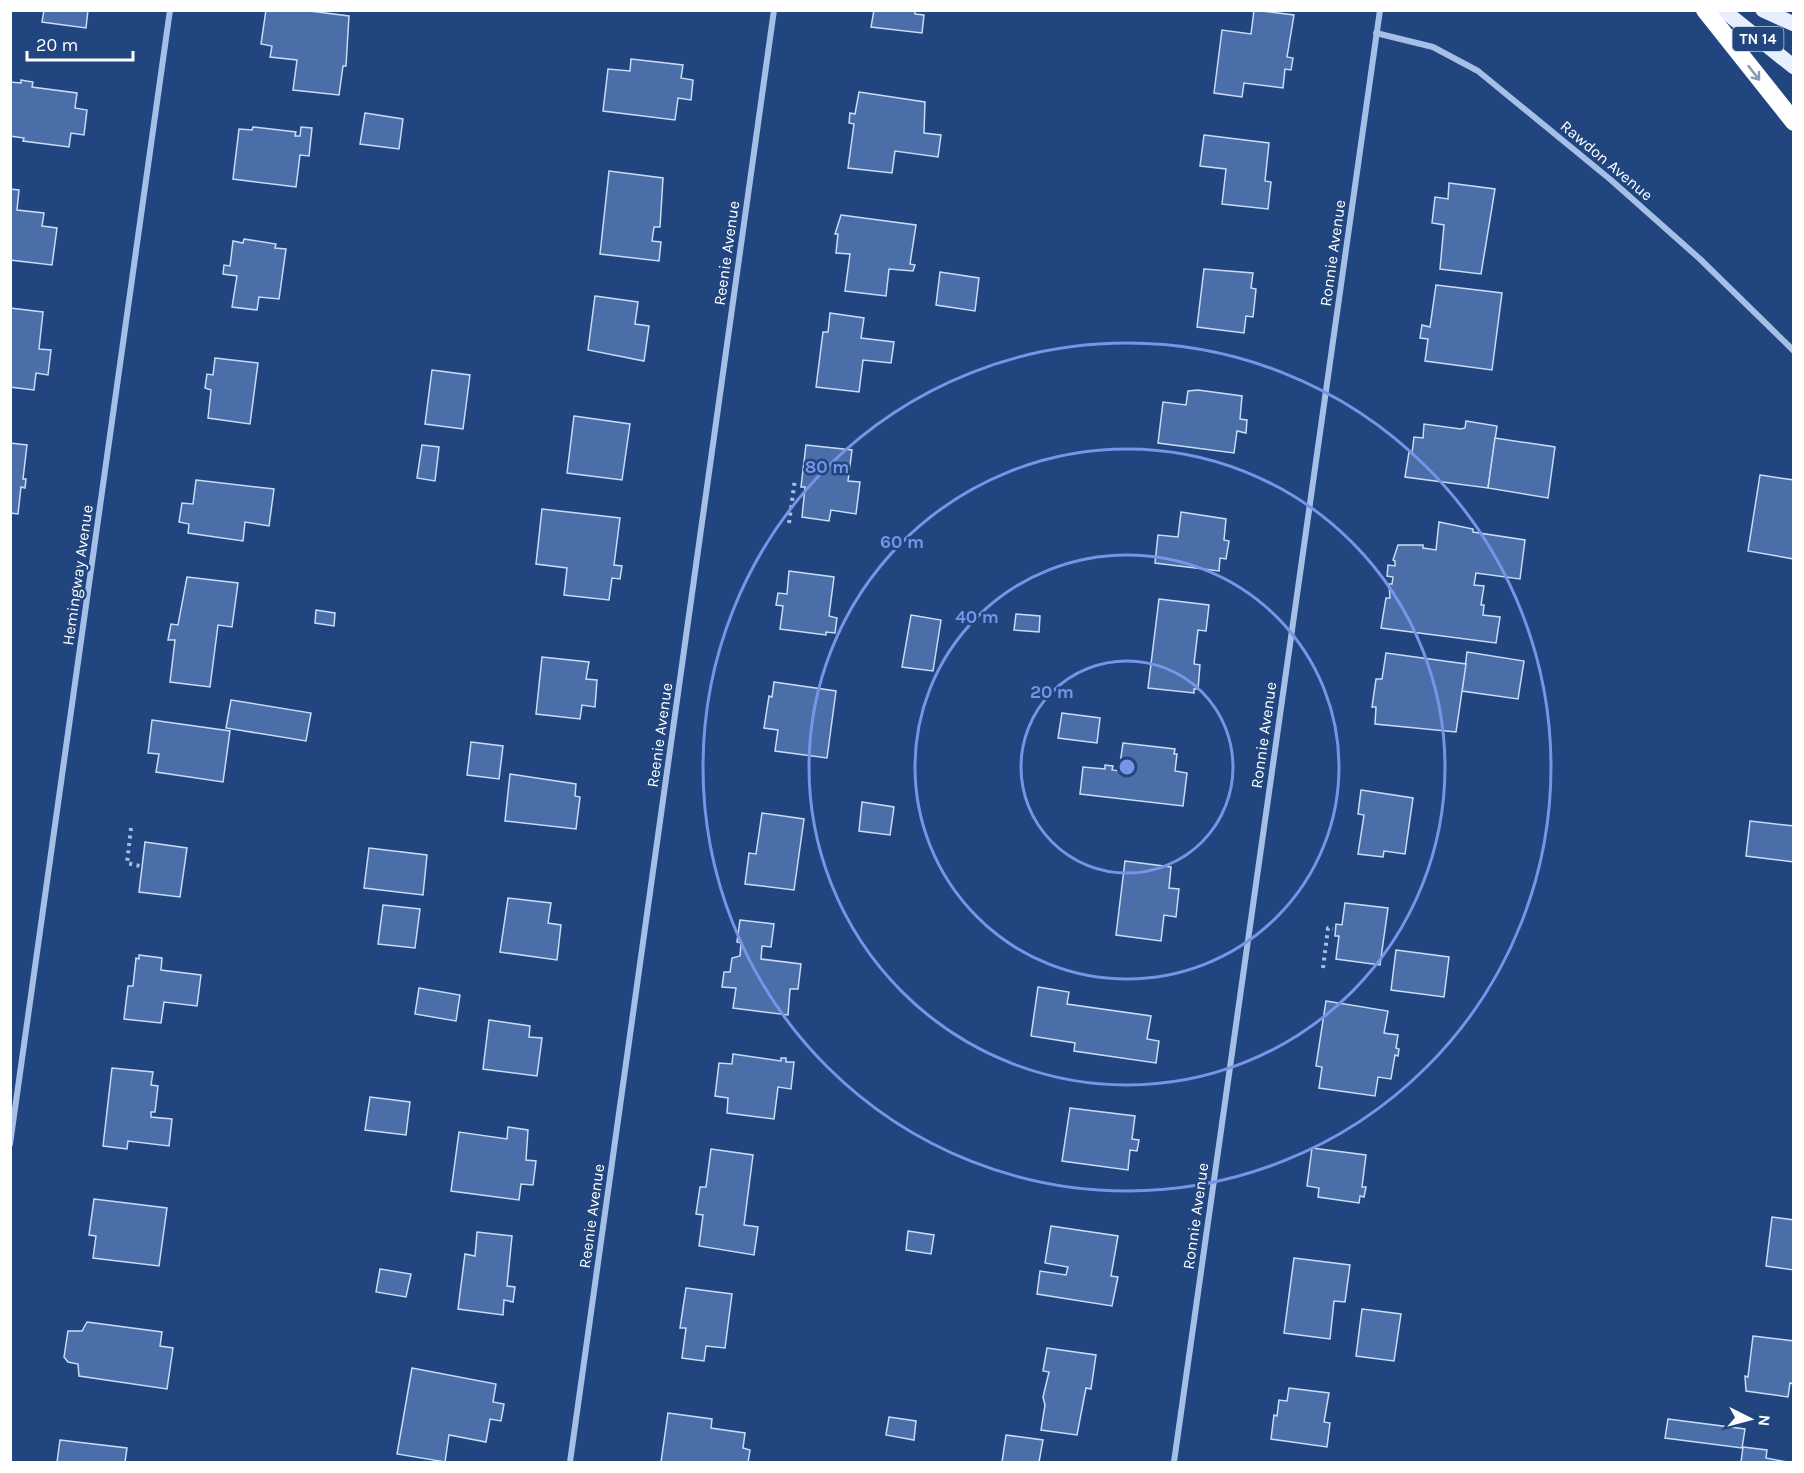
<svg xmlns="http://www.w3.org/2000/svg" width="1804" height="1473" viewBox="0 0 1804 1473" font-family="Karla,sans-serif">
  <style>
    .building { fill: #4a6ea7; stroke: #c9dbf5; stroke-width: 1.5 }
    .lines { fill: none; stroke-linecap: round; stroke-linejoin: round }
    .path { stroke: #a5bfe7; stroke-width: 4; stroke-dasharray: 3 4.5; stroke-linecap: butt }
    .street { stroke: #a5bfe7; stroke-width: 6 }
    .primary { stroke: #e7eefd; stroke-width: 15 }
    .highway { stroke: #fff; stroke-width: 18 }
    .oneway { stroke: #8599b8 }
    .ring { fill: none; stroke: #7795e8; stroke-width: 3 }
    .labels { text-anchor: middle; stroke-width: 5; stroke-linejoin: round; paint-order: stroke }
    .shield { fill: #21457e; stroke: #bcc7d8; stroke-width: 1.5 }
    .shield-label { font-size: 15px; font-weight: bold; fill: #fff }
    .street-label { font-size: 16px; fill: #fff; stroke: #21457e }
    .centre { fill: #7795e8; stroke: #21457e; stroke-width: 3 }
    .ring-label { font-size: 18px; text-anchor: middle; font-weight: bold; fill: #7795e8; stroke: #21457e; stroke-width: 5; stroke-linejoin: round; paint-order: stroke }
  </style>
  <rect width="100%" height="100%" fill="#21457e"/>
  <g class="building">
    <path d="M44,10H88L86,28L42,22Z"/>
    <path d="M266,10H302L349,16L346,66H343L339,95L293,90L297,60L270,57L272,46L261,44Z"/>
    <path d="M874,10H915V14L924,15L922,33L871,27Z"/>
    <path d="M1254,10L1294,15L1287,57L1293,58L1291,70L1285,69L1283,88L1244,83L1242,97L1214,93L1222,30L1251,34Z"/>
    <path d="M631,59L683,65L681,78L693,80L691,100L678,98L675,120L603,111L608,69L630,71Z"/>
    <path d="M21,80L33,82L32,87L77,93L75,108L87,110L84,135L71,133L69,147L23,141L24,138L10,136V82L21,83Z"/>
    <path d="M859,92L925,102L924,133L941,135L938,157L895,151L892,173L848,168L854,124L849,123L850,113L855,114Z"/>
    <path d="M365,113L403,119L399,149L360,144Z"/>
    <path d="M253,127L296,132L295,136H300L301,127L312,128L309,156L300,155L296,187L233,179L239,129L252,130Z"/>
    <path d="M1204,135L1269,143L1265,181L1271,182L1268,209L1222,204L1226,169L1200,166Z"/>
    <path d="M609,171L663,178L660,227H654L652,241L661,242L659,261L600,254Z"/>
    <path d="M1449,183L1495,189L1481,274L1440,269L1444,225L1432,223L1435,197L1448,199Z"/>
    <path d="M10,189L19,190L17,210L44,213L42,226L57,228L52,265L10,260Z"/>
    <path d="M841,215L916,225L910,264L915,265L913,271L889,269L886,296L845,291L850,254L836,253L838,234H835Z"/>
    <path d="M244,239L276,244L275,248L286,249L279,299L259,297L257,310L232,307L237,276L223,274L224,265L230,266L233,241L243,243Z"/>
    <path d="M1204,269L1253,273L1251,288L1256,289L1253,317L1246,316L1244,333L1197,327Z"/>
    <path d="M940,272L979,278L975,311L936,305Z"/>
    <path d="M1436,285L1502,293L1492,370L1425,361L1428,339L1420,338L1422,325L1430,327Z"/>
    <path d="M595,296L638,302L635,324L649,326L644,361L588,350Z"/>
    <path d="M10,308L43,312L39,349L51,350L48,375L36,373L34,390L10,387Z"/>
    <path d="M830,313L864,318L861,338L894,342L891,363L863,360L859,392L816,387L823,332H828Z"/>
    <path d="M215,358L258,363L250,424L208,418L211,390L205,388L207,374L213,375Z"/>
    <path d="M432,370L470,375L463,429L425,424Z"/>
    <path d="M1198,390L1242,396L1240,419L1247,420L1246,433L1237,431L1234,453L1158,443L1163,402L1186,405L1188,391Z"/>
    <path d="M574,416L630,424L622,480L567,473Z"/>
    <path d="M1466,421L1497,426L1488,488L1405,477L1409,452L1412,453L1414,437L1423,438L1424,424L1461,429L1465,428Z"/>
    <path d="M1495,438L1555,447L1548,498L1488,488Z"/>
    <path d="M10,443L27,445L23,479H26L25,488L21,487L18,514L10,513Z"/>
    <path d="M422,445L439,447L435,481L417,478Z"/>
    <path d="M806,445L852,450L848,481L860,482L856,514L831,510L829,521L802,517L805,487H801Z"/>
    <path d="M1760,475L1794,480V559L1748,551Z"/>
    <path d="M196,480L274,489L269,526L245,522L243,541L188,533L189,524L179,522L182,503L193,504Z"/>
    <path d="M542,509L620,518L614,565L622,566L620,579L612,578L609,600L564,595L567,568L536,564Z"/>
    <path d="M1181,512L1226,519L1224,540L1229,541L1226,559L1220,558L1219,571L1155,563L1158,535L1178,537Z"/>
    <path d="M1439,522L1473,529V532L1525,540L1520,579L1476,573L1474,585L1484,586L1481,605H1484L1483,615L1500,617L1496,643L1381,628L1386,598H1390L1389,584H1392L1393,577L1387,576L1388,565L1395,566V561L1393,560L1398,545H1423V548L1436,550Z"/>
    <path d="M789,571L834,577L829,616L837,618L835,633L826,632V635L780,629L783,606L776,605L778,593L787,594Z"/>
    <path d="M187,577L238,583L232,627L218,625L210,687L170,682L175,640H168L171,624L178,625Z"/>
    <path d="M1159,599L1209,605L1206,631L1198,630L1194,664L1200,665L1198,689H1194V693L1148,688Z"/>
    <path d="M316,610L335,613L334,626L315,623Z"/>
    <path d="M1016,614L1040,616L1039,632L1014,630Z"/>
    <path d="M911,615L941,620L933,671L902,667Z"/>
    <path d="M1467,652L1524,661L1518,699L1462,691Z"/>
    <path d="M1386,653L1466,664L1456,732L1375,724L1376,707H1372L1376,679H1382Z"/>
    <path d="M542,657L589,662L586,679L597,680L595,707L582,705L580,719L536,714Z"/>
    <path d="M774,682L836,691L827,758L775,751L778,730L764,728L769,696L772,697Z"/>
    <path d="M231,700L311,713L306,741L226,728Z"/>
    <path d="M1062,713L1100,718L1097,743L1058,738Z"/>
    <path d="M152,720L230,731L223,782L156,772L159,754L148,753Z"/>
    <path d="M471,742L503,746L499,779L467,775Z"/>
    <path d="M1123,743L1175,749L1174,754H1177L1175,771L1187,773L1183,806L1080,794L1083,767L1105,769V765L1113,766L1112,770L1119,771Z"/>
    <path d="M510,774L576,784L575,796L580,797L576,829L505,821Z"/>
    <path d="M1361,790L1413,798L1405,854L1384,851L1383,857L1358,854L1364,815L1358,814Z"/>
    <path d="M862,802L894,807L890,835L859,831Z"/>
    <path d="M762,813L804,819L794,890L745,884L749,853L756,854Z"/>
    <path d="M1750,821L1794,826V862L1746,856Z"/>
    <path d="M145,842L187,848L180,897L139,892Z"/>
    <path d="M369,848L427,855L423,895L364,888Z"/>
    <path d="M1125,861L1171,867L1169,888L1179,889L1176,917L1164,915L1161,941L1116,935Z"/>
    <path d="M508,898L551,903L548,923L561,925L557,960L500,952Z"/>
    <path d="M1345,903L1388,908L1380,965L1336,959L1339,936H1335L1336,924L1342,925Z"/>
    <path d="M383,905L420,909L415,948L378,944Z"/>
    <path d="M740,920L774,924L771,947L762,946L761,959L801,964L798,989H790L788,1015L733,1008L736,988L722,987L724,972H730L732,958L740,956L741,943L737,942Z"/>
    <path d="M1396,950L1449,957L1444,997L1391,990Z"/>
    <path d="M139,955L162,958L161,970L201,975L197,1006L164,1002L161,1023L124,1019L128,986H133L136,958L139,959Z"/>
    <path d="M1038,987L1069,992L1067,1004L1151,1016L1147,1039L1159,1041L1156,1063L1074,1051L1075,1043L1031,1036Z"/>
    <path d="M419,988L460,995L456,1021L415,1014Z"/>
    <path d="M1326,1001L1388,1011L1384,1033L1398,1035L1396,1048L1399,1049L1398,1056L1395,1055L1391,1079L1378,1077L1375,1096L1319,1088L1322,1067L1316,1066Z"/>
    <path d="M489,1020L530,1026L529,1037L542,1038L537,1076L483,1069Z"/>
    <path d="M733,1054L781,1061V1058H786V1062H794L791,1089L778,1087L774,1119L727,1113L728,1098L715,1096L719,1063L732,1064Z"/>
    <path d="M112,1068L153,1072L151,1085L158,1086L155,1112H151V1117L172,1119L169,1146L128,1141L127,1149L103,1146Z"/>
    <path d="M370,1097L410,1102L406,1135L365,1130Z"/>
    <path d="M1070,1108L1135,1116L1132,1139L1139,1140L1137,1151L1130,1150L1128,1170L1062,1161Z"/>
    <path d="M508,1127L528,1130L526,1160L536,1161L533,1185L521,1184L519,1200L451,1191L459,1132L507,1139Z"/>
    <path d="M1312,1148L1366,1155L1362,1187H1366L1364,1197L1360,1196L1359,1203L1318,1197L1319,1188L1307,1186Z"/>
    <path d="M711,1149L753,1155L744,1225L758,1227L754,1255L699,1246L703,1215L696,1214L700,1187H706Z"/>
    <path d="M94,1199L167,1208L159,1266L93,1258L96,1236L89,1235Z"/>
    <path d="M1772,1217L1794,1220V1270L1766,1266Z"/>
    <path d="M1051,1226L1118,1236L1111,1276L1118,1277L1112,1306L1037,1294L1040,1271L1066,1275L1068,1267L1045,1263Z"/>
    <path d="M908,1231L934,1235L931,1254L906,1250Z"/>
    <path d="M477,1232L512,1236L507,1286L515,1287L513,1302L504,1300L503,1315L458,1309L465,1254L475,1256Z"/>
    <path d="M1294,1258L1350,1265L1345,1302L1334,1301L1330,1339L1284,1333Z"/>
    <path d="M380,1269L411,1274L406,1297L376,1292Z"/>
    <path d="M686,1288L732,1294L725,1348L706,1346L704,1361L682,1358L686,1328H680Z"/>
    <path d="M1362,1309L1401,1314L1394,1361L1356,1356Z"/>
    <path d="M87,1322L162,1332L160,1346L173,1348L167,1389L79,1376L78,1364L68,1362L64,1357L68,1331H82Z"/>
    <path d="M1753,1336L1794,1341V1384L1790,1383L1788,1397L1746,1391L1745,1376L1748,1377Z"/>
    <path d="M1047,1348L1096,1355L1091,1389L1086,1388L1077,1435L1041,1430L1045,1405L1043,1397L1049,1372L1043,1371Z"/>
    <path d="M412,1368L496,1384L493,1402L504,1404L501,1421L490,1419L486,1442L449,1435L445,1462L397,1454Z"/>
    <path d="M1289,1388L1329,1393L1324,1422L1330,1423L1327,1447L1271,1439L1274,1415L1277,1416L1279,1400L1287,1401Z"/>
    <path d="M668,1413L712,1419L711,1428L745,1433L743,1448L750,1450L748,1462H661Z"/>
    <path d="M889,1417L916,1421L914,1440L886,1435Z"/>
    <path d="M1668,1419L1745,1429L1742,1448L1665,1438Z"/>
    <path d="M1006,1435L1043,1440L1039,1462H1002Z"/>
    <path d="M60,1440L127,1448L125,1462H49H57Z"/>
    <path d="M1743,1447L1767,1450L1766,1458L1787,1462H1741Z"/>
  </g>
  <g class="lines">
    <g class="path">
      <path d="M789,523L795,479"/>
      <path d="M131,828L127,863L140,866"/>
      <path d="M1323,968L1328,928L1333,929"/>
    </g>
    <g class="street">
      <path d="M1376,33L1433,47L1478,71L1611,180L1700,259L1794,351"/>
      <path d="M10,1144L170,10"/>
      <path d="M570,1462L774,10"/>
      <path d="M1174,1462L1380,10"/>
    </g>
    <g class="primary">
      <path d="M1723,10L1794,67"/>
      <path d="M1763,10L1794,24"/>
    </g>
    <path class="highway" d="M1705,10L1794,122"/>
  </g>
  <defs><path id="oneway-shaft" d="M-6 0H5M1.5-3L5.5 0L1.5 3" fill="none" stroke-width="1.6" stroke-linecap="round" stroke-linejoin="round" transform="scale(1.5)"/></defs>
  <use class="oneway" href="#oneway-shaft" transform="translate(1754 73) rotate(52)"/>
  <g class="ring">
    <circle cx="1127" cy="767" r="106"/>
    <circle cx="1127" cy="767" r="212"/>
    <circle cx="1127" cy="767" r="318"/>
    <circle cx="1127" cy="767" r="424"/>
  </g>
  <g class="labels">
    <rect class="shield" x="1732.5" y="27" width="51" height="24" rx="4.5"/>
    <g class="shield-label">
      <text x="1758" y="44">TN 14</text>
    </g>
    <g class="street-label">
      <text transform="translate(1607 160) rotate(40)" y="6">Rawdon Avenue</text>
      <text transform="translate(726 253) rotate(-82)" y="6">Reenie Avenue</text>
      <text transform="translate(1332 253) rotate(-82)" y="6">Ronnie Avenue</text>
      <text transform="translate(77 575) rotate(-82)" y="6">Hemingway Avenue</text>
      <text transform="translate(659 735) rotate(-82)" y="6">Reenie Avenue</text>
      <text transform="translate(1263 735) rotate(-82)" y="6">Ronnie Avenue</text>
      <text transform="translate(591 1216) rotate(-82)" y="6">Reenie Avenue</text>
      <text transform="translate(1195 1216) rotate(-82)" y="6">Ronnie Avenue</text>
    </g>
  </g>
  <circle cx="1127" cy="767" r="9" class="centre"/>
  <g class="ring-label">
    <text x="827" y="473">80 m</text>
    <text x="902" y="548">60 m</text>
    <text x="977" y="623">40 m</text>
    <text x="1052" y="698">20 m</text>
  </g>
  <rect width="1804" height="1473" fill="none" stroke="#ffffff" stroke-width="24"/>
  <g transform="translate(1750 1419) rotate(96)" stroke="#21457e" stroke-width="4.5" paint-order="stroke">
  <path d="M0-4.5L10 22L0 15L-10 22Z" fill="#ffffff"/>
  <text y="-9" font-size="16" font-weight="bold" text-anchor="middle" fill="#ffffff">N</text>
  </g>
  <path d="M27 51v9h106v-9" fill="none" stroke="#ffffff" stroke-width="3"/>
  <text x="36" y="51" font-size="18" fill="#ffffff" stroke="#21457e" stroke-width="4.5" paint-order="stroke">20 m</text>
</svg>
